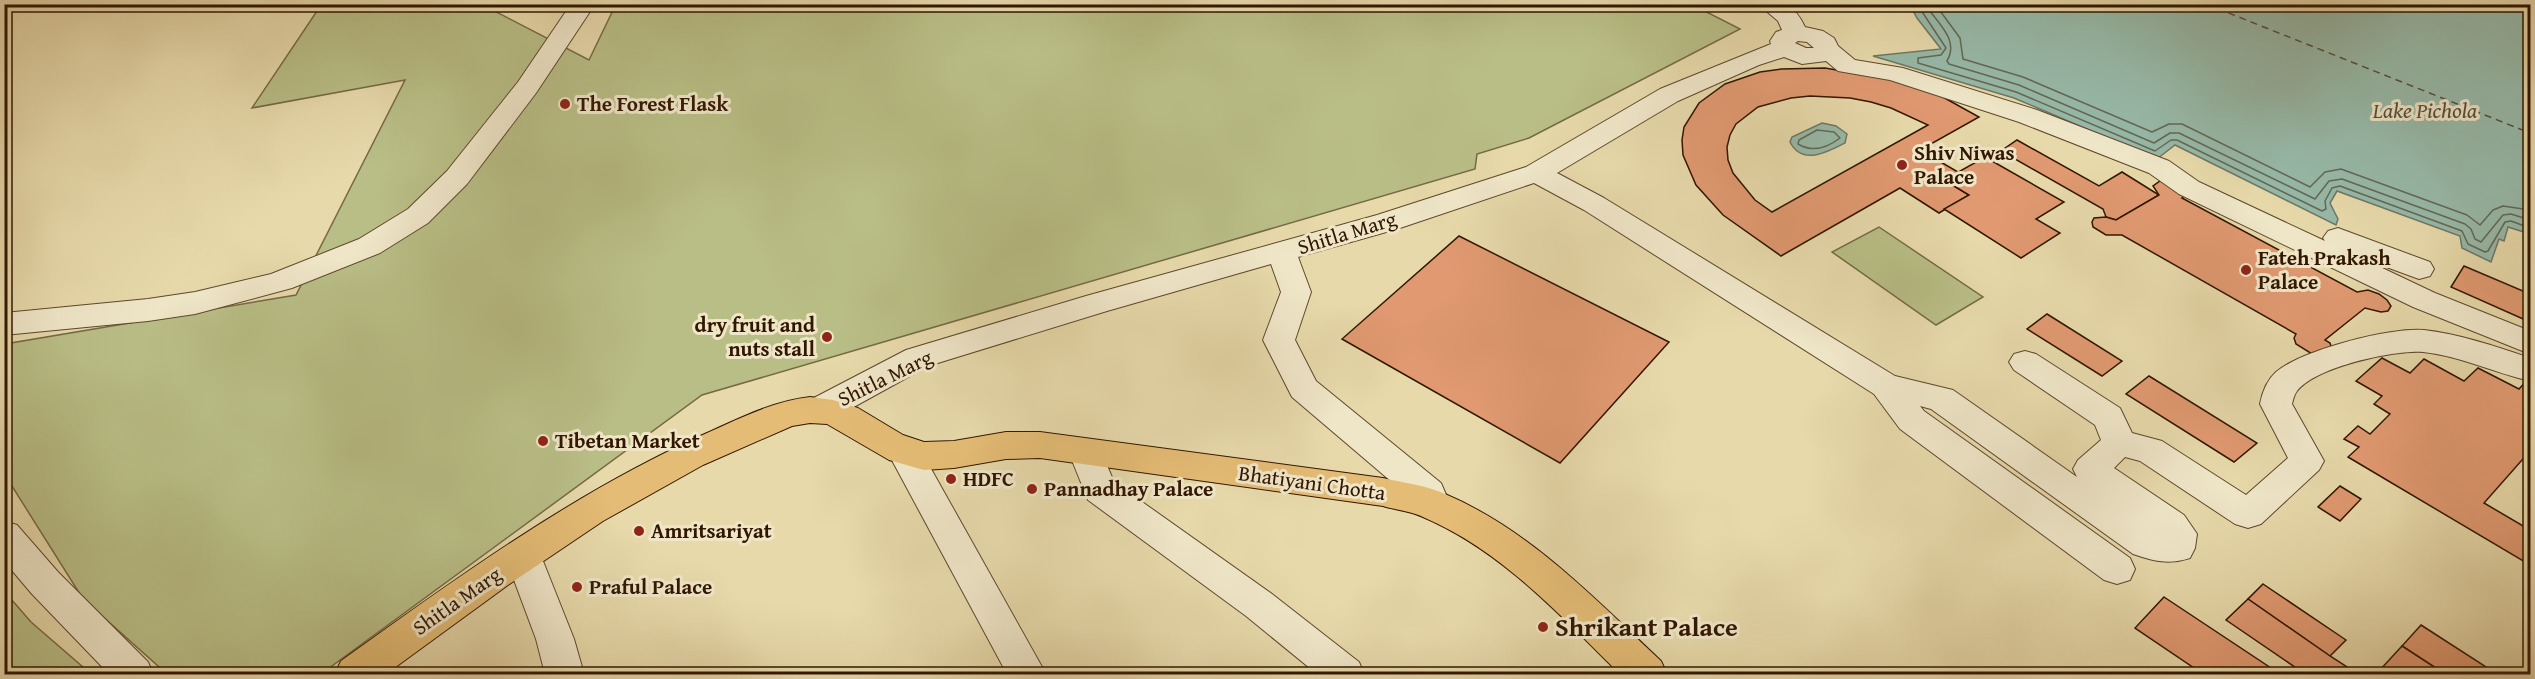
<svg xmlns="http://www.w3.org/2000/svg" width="2535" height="679" viewBox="0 0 2535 679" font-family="'Gentium Book Plus',serif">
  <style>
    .green { fill: #b9be86; stroke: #756a44; stroke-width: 1.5 }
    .water { fill: #97baa9; stroke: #6e7866; stroke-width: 1.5 }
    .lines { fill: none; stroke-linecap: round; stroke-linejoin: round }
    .shore { stroke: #646855; stroke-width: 1.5 }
    .ferry { stroke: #554f3c; stroke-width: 1.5; stroke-dasharray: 7 5; stroke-linecap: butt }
    .building { fill: #e09970; stroke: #311601; stroke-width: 1.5; fill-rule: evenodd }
    .minor-casing { stroke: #5e472b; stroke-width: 2 }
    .major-casing { stroke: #311601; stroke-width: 2 }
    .minor { fill: #efe6c8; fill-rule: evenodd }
    .major { fill: #e4bc75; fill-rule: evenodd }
    .poi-dot { fill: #8f2418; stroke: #efe6c8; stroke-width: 2 }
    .labels { text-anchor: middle; stroke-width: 6; stroke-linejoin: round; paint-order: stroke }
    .poi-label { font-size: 21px; font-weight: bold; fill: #311601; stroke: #efe6c8; text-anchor: start }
    .street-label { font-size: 21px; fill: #311601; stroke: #efe6c8 }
    .water-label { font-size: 22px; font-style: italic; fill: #554f3c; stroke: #efe6c8 }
    .near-poi-label { font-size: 26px; font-weight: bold; fill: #311601; stroke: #efe6c8; text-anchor: start }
  </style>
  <rect width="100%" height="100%" fill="#e7d9aa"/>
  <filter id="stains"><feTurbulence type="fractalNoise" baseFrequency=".00333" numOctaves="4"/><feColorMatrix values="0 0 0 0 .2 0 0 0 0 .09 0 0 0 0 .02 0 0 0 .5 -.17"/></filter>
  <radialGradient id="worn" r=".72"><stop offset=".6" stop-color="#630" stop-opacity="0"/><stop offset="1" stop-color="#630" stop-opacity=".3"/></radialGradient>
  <g class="green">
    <path d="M616,4H1691L1740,29L1529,138L1477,154L1475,169L702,395L321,674H167L83,599L5,475V344L296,295L405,80L252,108L321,5H483L589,60Z"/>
    <path d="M1879,227L1983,297L1936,325L1832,252Z"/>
    <path d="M4,591L31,622L91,674H5Z"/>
  </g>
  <g class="water">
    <path d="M1910,5H2530V234L2508,227L2504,241L2499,239L2491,262L2462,248L2460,236L2337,191L2330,203L2338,219L2336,225L2175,145L2157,159L2014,98L1873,56L1941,49L1917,18Z"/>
    <path d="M1822,123L1836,126L1847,134L1845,143C1828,152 1802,166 1790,142L1792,137Z"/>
  </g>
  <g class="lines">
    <g class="shore">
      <path d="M1917,4L1946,48L1941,55L1918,58V63L2016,92L2155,151L2171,140H2177L2322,211L2326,209L2325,201L2332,188L2340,186L2462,231L2468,244L2485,252L2488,251L2505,222L2511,221L2530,228"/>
      <path d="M1925,4C1936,22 1960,39 1947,61L1949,64L2019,85L2154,143L2170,133H2179L2315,199L2329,181L2342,179L2465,224L2471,229L2475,239L2481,242L2503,215L2511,214L2530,220"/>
      <path d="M1935,4L1960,38L1963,59L2023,77L2152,132L2169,124H2182L2310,187L2325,172L2341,169L2467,215L2480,225L2493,210L2503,206L2530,210"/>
      <path d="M1817,130L1834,132L1840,138C1827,148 1813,153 1798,144L1799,140Z"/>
    </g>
    <path class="ferry" d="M2206,4L2530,133"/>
  </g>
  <g class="building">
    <path d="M1825,68L1895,80L1941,96L1979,117L1920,150L1958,172L1944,180L1969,195L1939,213L1900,188L1781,256L1723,215L1696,185L1683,155L1682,140L1684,127L1699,103L1725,84L1760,72L1781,69ZM1810,96L1850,98L1871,102L1891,108L1928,125L1772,212L1755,200L1733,173L1728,160L1727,147L1730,135L1736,124L1758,107L1791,98Z"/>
    <path d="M2017,140L2099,186L2122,172L2159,195L2116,220L2106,217L2103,209L2001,151Z"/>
    <path d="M1985,157L2064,202L2036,219L2060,233L2021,258L1944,209L1969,195L1944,180Z"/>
    <path d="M2160,181H2166L2186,194L2182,198L2357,292L2368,290L2379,294L2387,300L2391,306L2388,311L2381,312L2365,308L2325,340L2330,343L2332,349L2312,354L2296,344L2294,338L2296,334L2122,235H2106L2093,227L2092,222L2094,218L2106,217L2116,220L2159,195L2153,186Z"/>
    <path d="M1459,236L1669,342L1560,463L1342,339Z"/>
    <path d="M2464,266L2530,294V322L2451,287Z"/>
    <path d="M2047,314L2122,361L2102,376L2027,329Z"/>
    <path d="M2382,358L2410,373L2424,359L2464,381L2478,368L2519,389L2530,377V451L2484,503L2530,530V565L2348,457L2359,447L2344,439L2358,426L2370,434L2390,414L2374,404L2382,396L2356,381Z"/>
    <path d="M2149,376L2257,443L2234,462L2126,394Z"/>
    <path d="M2340,486L2361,499L2340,521L2318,507Z"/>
    <path d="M2263,584L2346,640L2330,656L2248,599Z"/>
    <path d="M2164,597L2280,674H2203L2135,628Z"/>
    <path d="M2248,599L2330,656L2358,674H2305L2226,620Z"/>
    <path d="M2421,625L2497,674H2445L2402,646Z"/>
    <path d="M2402,646L2445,674H2385L2379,671Z"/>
  </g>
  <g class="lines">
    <defs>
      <g id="minor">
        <path d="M571,4H595L536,93L467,184L428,223L380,253L292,288L195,314L148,321L4,335V313L148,299L195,292L271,274L359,239L408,209L447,171L518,82Z"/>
        <path d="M1758,4C1784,4 1793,2 1805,27L1823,31L1834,38L1838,46L1855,60L1903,68L2037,110L2169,161L2199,182L2325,241L2323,238L2328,231L2338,228L2430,262L2434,269L2430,276L2419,279L2359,257L2435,293L2530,331V354L2413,307L2179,194L2149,173L2019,122L1890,80L1838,71L1826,61L1802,64L1784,57L1759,65L1678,101L1557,173L1604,198L1895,376L1953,390L2077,477L2073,469L2078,460L2101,440L2095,425L2014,370L2009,362L2014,354L2025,351L2036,354L2120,408L2132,433L2162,441L2246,495L2288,458L2260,404C2262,393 2267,380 2276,372C2302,350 2390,327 2424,330C2460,334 2497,347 2530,358V381C2495,373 2460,356 2423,352C2393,350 2316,367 2297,391C2294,395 2293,400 2292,404L2324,461L2319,470L2261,524L2248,528L2235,524L2140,461L2125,457L2114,468L2184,515L2197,534L2195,548L2190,558C2169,565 2153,561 2133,554L1931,409L1920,406L1924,411L2130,558L2135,569L2130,580L2117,584L2104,580L1900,429L1874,394L1584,210L1534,183L1397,229L1298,257L1311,292L1295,340L1316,381L1441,483L1450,504L1444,514L1432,518L1420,514L1413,500L1292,397L1263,340L1281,292L1271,264L1107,311L928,366L832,419L820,422L808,419L803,410L808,401L906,350L1086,296L1377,215L1526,167L1660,89L1771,44L1770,41L1776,32L1782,30L1778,21ZM1798,41L1807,42L1814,48H1806L1795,43Z"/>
        <path d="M904,438L916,442L1046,674H1007L887,451L892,442Z"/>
        <path d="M1086,440L1098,444L1114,482L1272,594L1359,662L1364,674H1317L1246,616L1088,500L1069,453L1074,444Z"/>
        <path d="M4,521L17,525L58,572L148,662L153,674H109L32,594L4,561Z"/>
        <path d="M523,541L536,546L541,556L574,639L584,674H545L536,639L505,556L510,546Z"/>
      </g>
      <path id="major" d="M810,397L833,400L858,408L903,435L924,442L954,441L1006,432H1040L1383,478C1403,483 1426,485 1445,494C1530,530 1595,599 1661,661L1667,674H1620C1561,616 1501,550 1423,517C1411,511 1396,510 1383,506L1040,458L1006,459L954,468L924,470L889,460L827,424L810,423L792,426L703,465L603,521L508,585L386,674H335L341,661C458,577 575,492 707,433C740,418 774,401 810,397Z"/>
    </defs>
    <use href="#minor" class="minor-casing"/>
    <use href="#major" class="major-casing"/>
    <use href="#minor" class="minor"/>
    <use href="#major" class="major"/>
  </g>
  <g class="poi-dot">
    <circle cx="565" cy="104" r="6"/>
    <circle cx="1902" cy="165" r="6"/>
    <circle cx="2246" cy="270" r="6"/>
    <circle cx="827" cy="337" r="6"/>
    <circle cx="543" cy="441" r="6"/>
    <circle cx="951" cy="479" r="6"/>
    <circle cx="1032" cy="489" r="6"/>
    <circle cx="639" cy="531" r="6"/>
    <circle cx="577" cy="587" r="6"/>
    <circle cx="1543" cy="627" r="6"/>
  </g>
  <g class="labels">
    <g class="poi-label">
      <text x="577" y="111">The Forest Flask</text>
      <text x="1914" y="160">Shiv Niwas<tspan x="1914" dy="24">Palace</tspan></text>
      <text x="2258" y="265">Fateh Prakash<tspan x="2258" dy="24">Palace</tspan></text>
      <text x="815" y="332" text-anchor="end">dry fruit and<tspan x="815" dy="24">nuts stall</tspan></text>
      <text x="555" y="448">Tibetan Market</text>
      <text x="963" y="486">HDFC</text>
      <text x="1044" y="496">Pannadhay Palace</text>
      <text x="651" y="538">Amritsariyat</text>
      <text x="589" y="594">Praful Palace</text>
    </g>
    <g class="street-label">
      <text transform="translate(1347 233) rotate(-17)" y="7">Shitla Marg</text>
      <text transform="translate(885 378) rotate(-26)" y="7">Shitla Marg</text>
      <text transform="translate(1312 483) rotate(8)" y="7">Bhatiyani Chotta</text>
      <text transform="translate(457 601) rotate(-35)" y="7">Shitla Marg</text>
    </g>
    <g class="water-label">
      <text x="2425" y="118">Lake Pichola</text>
    </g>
    <g class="near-poi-label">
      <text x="1555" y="636">Shrikant Palace</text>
    </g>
  </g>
  <rect width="2535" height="679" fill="none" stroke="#e7d9aa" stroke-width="24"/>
  <rect x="6" y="6" width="2523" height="667" fill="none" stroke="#311601" stroke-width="3"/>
  <rect x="12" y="12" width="2511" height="655" fill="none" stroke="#311601" stroke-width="1.5"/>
  <rect width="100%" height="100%" filter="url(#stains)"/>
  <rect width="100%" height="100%" fill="url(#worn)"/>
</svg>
